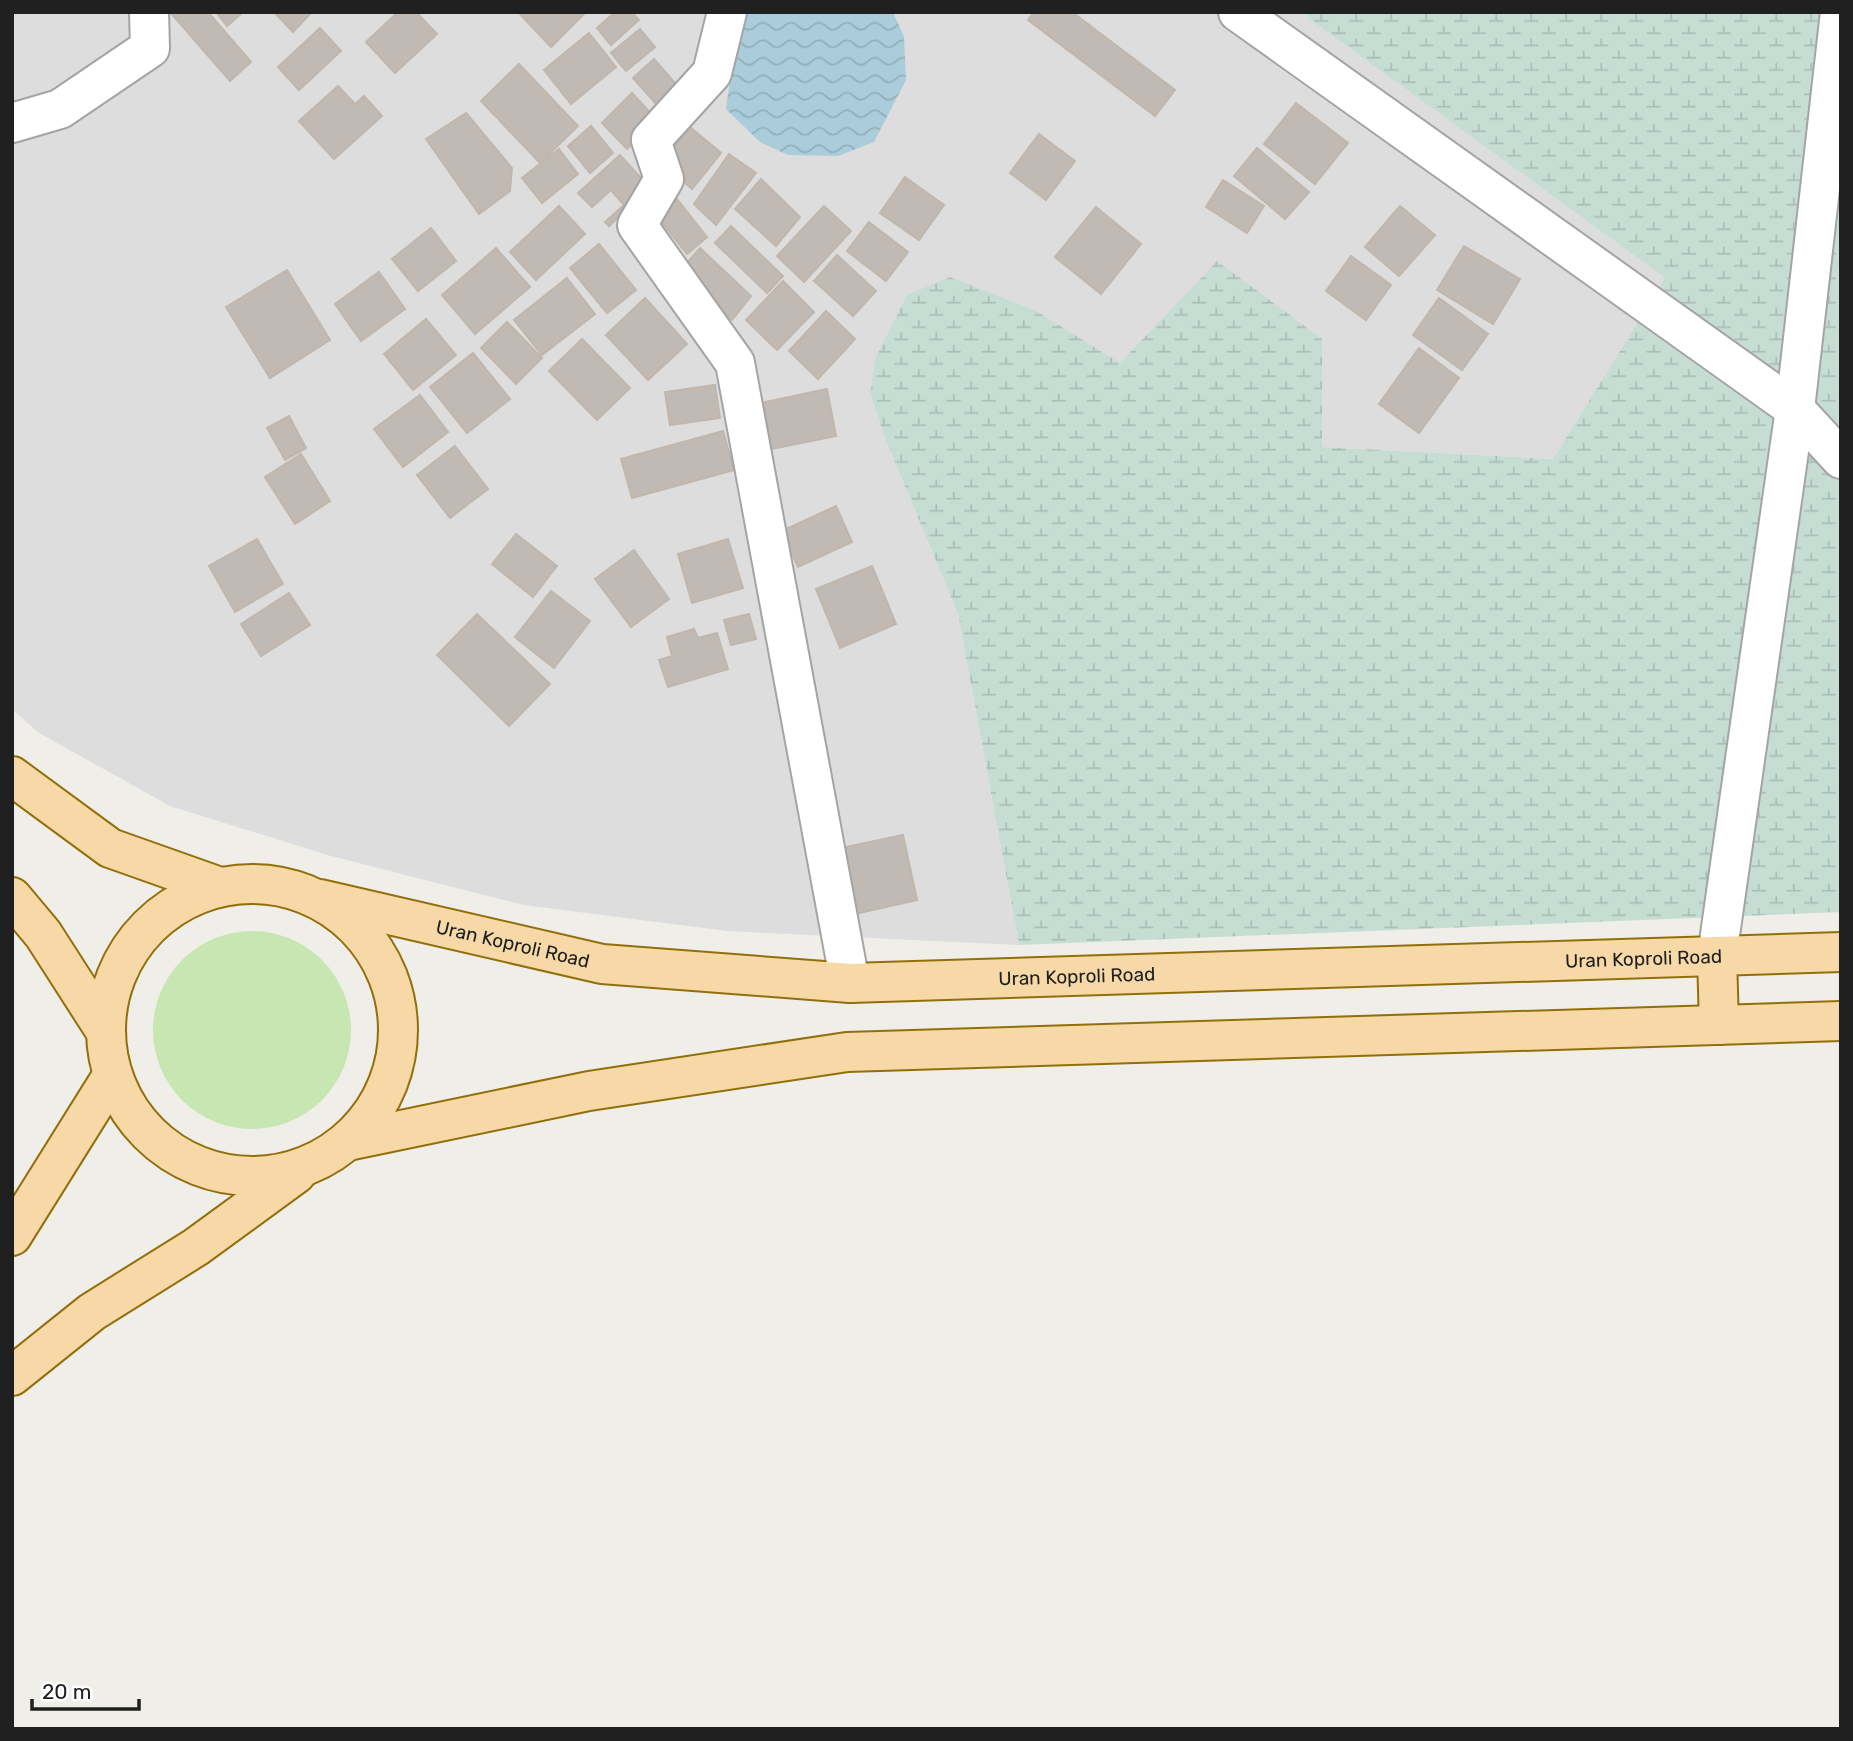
<svg xmlns="http://www.w3.org/2000/svg" width="1853" height="1741" viewBox="0 0 1853 1741" font-family="Rubik,sans-serif">
  <style>
    .residential { fill: #dedddd }
    .grass { fill: #c8e6b1 }
    .wetland { fill: url(#wetland-marsh) }
    .water { fill: url(#water-waves) }
    .building { fill: #c1bab4; stroke: #c1b6ab; stroke-width: 2 }
    .lines { fill: none; stroke-linecap: round; stroke-linejoin: round }
    .minor-casing { stroke: #a4a4a4; stroke-width: 42 }
    .major-casing { stroke: #926f0a; stroke-width: 42 }
    .minor { stroke: #fff; stroke-width: 38 }
    .major { stroke: #f6d9a7; stroke-width: 38 }
    .labels { text-anchor: middle; stroke-width: 6; stroke-linejoin: round; paint-order: stroke }
    .street-label { font-size: 19px; fill: #202020; stroke: #fff }
  </style>
  <defs>
    <pattern id="wetland-marsh" width="20" height="14" patternUnits="userSpaceOnUse" patternTransform="scale(1.75)"><rect width="20" height="14" fill="#c6ddd4"/><path d="M1 5h8M5 5V1M11 12h8M15 12V8" fill="none" stroke="#aabdb6"/></pattern>
    <pattern id="water-waves" width="16" height="10" patternUnits="userSpaceOnUse" patternTransform="scale(1.75)"><rect width="16" height="10" fill="#abccda"/><path d="M0 5q4-4 8 0t8 0" fill="none" stroke="#93afbb"/></pattern>
  </defs>
  <rect width="100%" height="100%" fill="#f0eee8"/>
  <path class="residential" d="M12,12H1305L1308,18L1665,278L1553,459L1321,447L1322,339L1121,364L1036,311L870,393L885,438L958,614L1019,945L727,931L524,905L331,856L170,806L39,733L12,709Z"/>
  <circle class="grass" cx="252" cy="1030" r="99"/>
  <path class="wetland" d="M1305,12H1841V912L1019,945L958,614L885,438L870,393L875,359L907,295L950,277L1036,311L1120,363L1217,261L1322,339V447L1553,459L1665,278L1308,18Z"/>
  <path class="water" d="M747,12H893L904,37L906,80L874,142L838,156L788,155L760,142L726,109L731,73Z"/>
  <g class="building">
    <path d="M170,12H208L251,62L230,81Z"/>
    <path d="M216,12H243L227,26Z"/>
    <path d="M274,12H312L293,32Z"/>
    <path d="M398,12H416L437,34L395,73L366,42Z"/>
    <path d="M518,12H586L551,47Z"/>
    <path d="M615,12H632L639,20L611,45L597,28Z"/>
    <path d="M1034,12H1072L1175,90L1155,116L1028,20Z"/>
    <path d="M320,28L341,51L299,90L278,67Z"/>
    <path d="M640,29L655,47L626,71L611,53Z"/>
    <path d="M589,33L616,67L571,104L544,70Z"/>
    <path d="M654,59L686,96L665,114L633,78Z"/>
    <path d="M519,64L578,126L540,163L481,101Z"/>
    <path d="M338,86L355,104L364,96L382,116L334,159L299,121Z"/>
    <path d="M632,93L657,120L627,149L602,123Z"/>
    <path d="M1296,103L1348,143L1315,184L1264,144Z"/>
    <path d="M466,113L512,168L510,191L479,214L426,139Z"/>
    <path d="M591,126L613,153L590,173L568,146Z"/>
    <path d="M690,127L721,153L692,189L661,162Z"/>
    <path d="M1039,134L1075,161L1046,200L1010,173Z"/>
    <path d="M1257,148L1309,192L1285,219L1234,176Z"/>
    <path d="M559,149L578,174L542,203L522,178Z"/>
    <path d="M729,154L756,173L716,225L694,204Z"/>
    <path d="M620,155L650,188L609,226L605,222L624,205L611,190L592,207L578,193Z"/>
    <path d="M905,177L944,205L919,240L880,213Z"/>
    <path d="M761,179L800,217L776,246L735,209Z"/>
    <path d="M1223,180L1264,206L1247,233L1206,207Z"/>
    <path d="M677,199L707,237L687,254L656,215Z"/>
    <path d="M559,206L585,234L536,280L510,252Z"/>
    <path d="M824,206L851,231L804,282L777,256Z"/>
    <path d="M1400,206L1435,235L1399,276L1365,247Z"/>
    <path d="M1096,207L1141,244L1101,294L1055,257Z"/>
    <path d="M869,222L908,252L886,281L847,251Z"/>
    <path d="M731,226L783,276L767,293L715,243Z"/>
    <path d="M431,228L456,261L418,291L392,259Z"/>
    <path d="M599,244L636,290L607,313L570,268Z"/>
    <path d="M1464,246L1520,279L1493,324L1437,290Z"/>
    <path d="M496,248L530,287L475,334L442,295Z"/>
    <path d="M700,248L751,296L732,320L679,272Z"/>
    <path d="M837,255L876,291L853,316L814,281Z"/>
    <path d="M1351,256L1391,285L1366,320L1326,291Z"/>
    <path d="M287,270L330,340L270,378L226,307Z"/>
    <path d="M379,272L405,309L361,341L335,304Z"/>
    <path d="M567,278L595,314L542,355L514,320Z"/>
    <path d="M783,281L814,312L777,350L746,320Z"/>
    <path d="M645,298L687,344L648,380L606,335Z"/>
    <path d="M1439,298L1488,334L1462,370L1413,335Z"/>
    <path d="M826,311L855,339L818,379L789,351Z"/>
    <path d="M426,319L456,355L413,390L384,354Z"/>
    <path d="M507,322L542,358L516,384L481,348Z"/>
    <path d="M582,339L630,388L597,420L549,371Z"/>
    <path d="M1419,348L1459,378L1419,433L1379,404Z"/>
    <path d="M473,353L510,399L467,433L430,387Z"/>
    <path d="M715,385L720,418L670,425L665,392Z"/>
    <path d="M827,389L836,436L762,451L752,405Z"/>
    <path d="M420,395L448,432L403,467L374,429Z"/>
    <path d="M289,416L306,448L285,460L267,428Z"/>
    <path d="M723,431L734,470L632,498L621,459Z"/>
    <path d="M455,446L488,489L450,518L417,475Z"/>
    <path d="M301,454L330,501L295,524L265,477Z"/>
    <path d="M836,506L852,542L798,567L782,531Z"/>
    <path d="M516,534L557,566L533,597L492,564Z"/>
    <path d="M257,539L283,584L235,612L209,566Z"/>
    <path d="M728,539L743,588L692,603L678,554Z"/>
    <path d="M634,550L669,599L631,627L595,579Z"/>
    <path d="M872,566L896,624L840,648L816,589Z"/>
    <path d="M551,591L590,621L554,668L515,637Z"/>
    <path d="M289,593L310,625L261,656L241,624Z"/>
    <path d="M477,614L550,684L509,726L437,655Z"/>
    <path d="M749,614L756,639L731,645L724,620Z"/>
    <path d="M694,629L698,638L717,633L728,669L668,687L659,660L672,656L667,637Z"/>
    <path d="M903,835L917,900L846,916L832,850Z"/>
  </g>
  <g class="lines">
    <defs>
      <g id="minor">
        <path d="M727,12L712,73L651,140L664,179L637,225L735,363L850,983"/>
        <path d="M1238,12L1795,409L1841,459"/>
        <path d="M12,123L60,109L150,48L149,12"/>
        <path d="M1717,956L1795,409L1840,12"/>
      </g>
      <g id="major">
        <path d="M12,776L110,848L220,887"/>
        <circle cx="252" cy="1030" r="146"/>
        <path d="M12,897L43,934L104,1029"/>
        <path id="s1" d="M320,899L602,964L850,983L1841,952"/>
        <path d="M1717,956L1719,1025"/>
        <path d="M348,1141L589,1091L847,1052L1841,1021"/>
        <path d="M12,1236L112,1076"/>
        <path d="M12,1376L92,1312L196,1247L296,1174"/>
      </g>
    </defs>
    <use href="#minor" class="minor-casing"/>
    <use href="#major" class="major-casing"/>
    <use href="#minor" class="minor"/>
    <use href="#major" class="major"/>
  </g>
  <g class="labels">
    <g class="street-label">
      <text dy="7" stroke="none"><textPath href="#s1" startOffset="198">Uran Koproli Road</textPath></text>
      <text dy="7" stroke="none"><textPath href="#s1" startOffset="1332">Uran Koproli Road</textPath></text>
      <text dy="7" stroke="none"><textPath href="#s1" startOffset="765">Uran Koproli Road</textPath></text>
    </g>
  </g>
  <rect width="1853" height="1741" fill="none" stroke="#202020" stroke-width="28"/>
  <path d="M32 1699v10h107v-10" fill="none" stroke="#202020" stroke-width="3.5"/>
  <text x="42" y="1699" font-size="21" fill="#202020" stroke="#ffffff" stroke-width="5" paint-order="stroke">20 m</text>
</svg>
